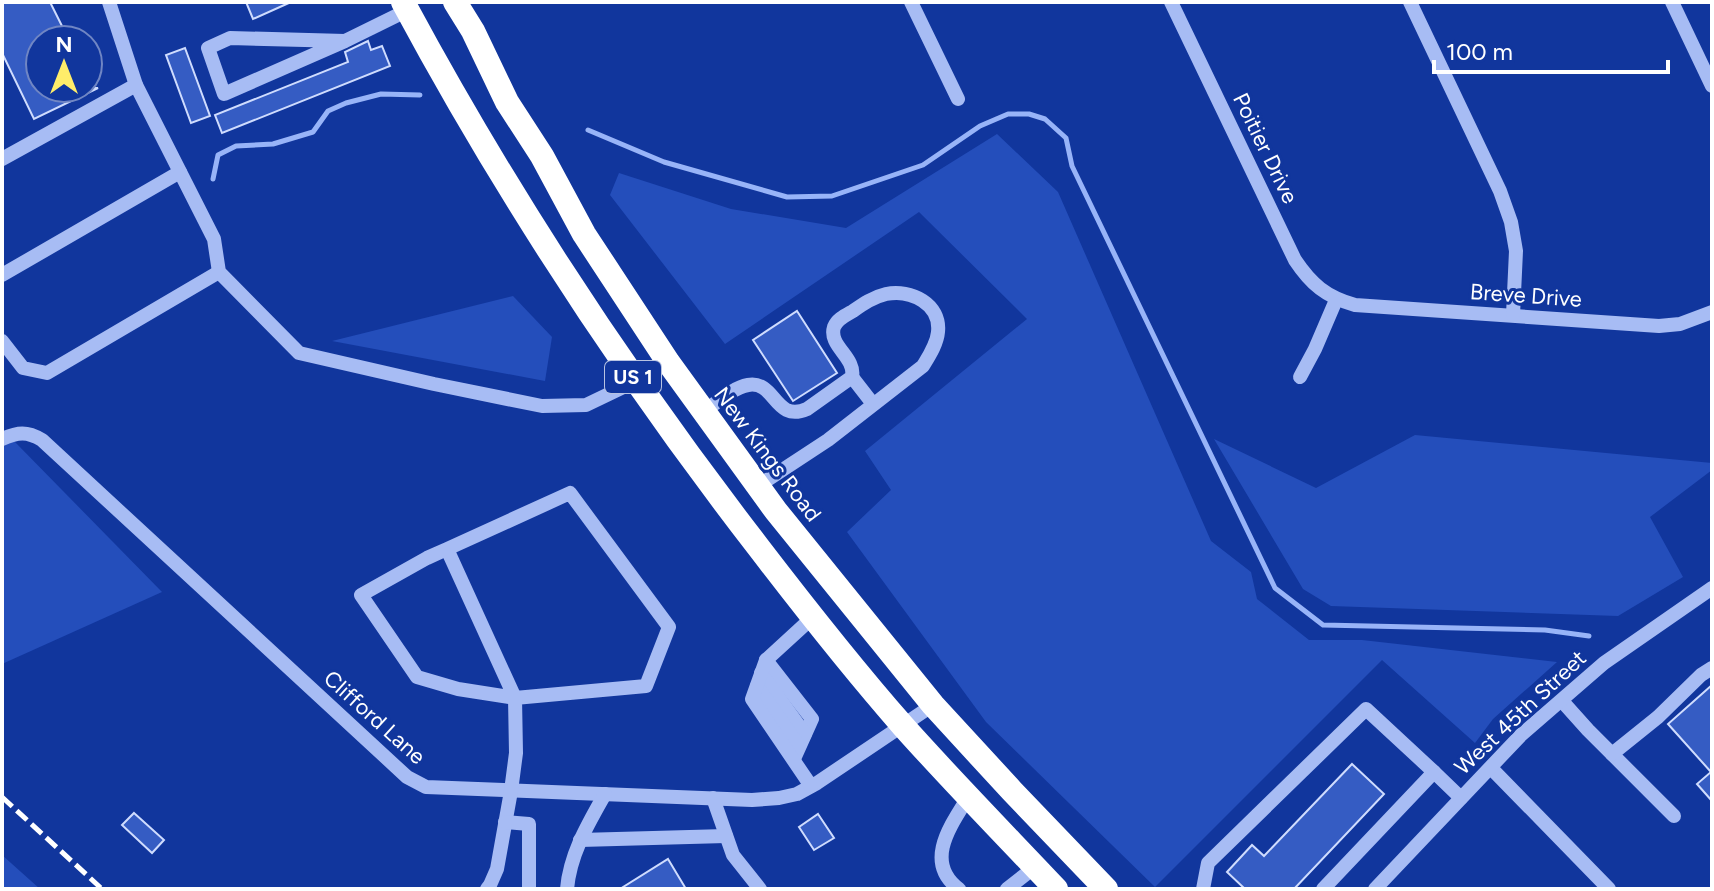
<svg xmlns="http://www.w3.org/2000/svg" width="1714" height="891" viewBox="0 0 1714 891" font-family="Figtree,sans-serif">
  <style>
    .green { fill: #244ebb }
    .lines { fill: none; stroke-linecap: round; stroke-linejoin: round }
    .stream { stroke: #98b4f8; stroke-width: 5 }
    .building { fill: #355cc3; stroke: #cfdcfe; stroke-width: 2 }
    .minor { stroke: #a7bcf4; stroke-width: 14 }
    .highway { stroke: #fff; stroke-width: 24 }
    .rail { stroke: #fff; stroke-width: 5; stroke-dasharray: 14 6; stroke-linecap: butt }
    .labels { text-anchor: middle; stroke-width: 6; stroke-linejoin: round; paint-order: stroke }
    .shield { fill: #11369d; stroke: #b8c3e2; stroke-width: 2 }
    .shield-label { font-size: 20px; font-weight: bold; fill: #fff }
    .street-label { font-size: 22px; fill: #fff; stroke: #11369d }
  </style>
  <rect width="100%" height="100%" fill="#11369d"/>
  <g class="green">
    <path d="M997,134L1058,192L1211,541L1251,572L1257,599L1309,640H1362L1557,662L1493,719L1475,743L1382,660L1155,887L986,722L847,532L891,490L865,451L1027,319L919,212L725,344L610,195L619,173L731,209L846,228Z"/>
    <path d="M513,296L552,337L545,381L332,341Z"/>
    <path d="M1415,435L1712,463V470L1650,517L1683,577L1618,616L1331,606L1303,589L1214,439L1316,488Z"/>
    <path d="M14,441L162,592L2,664V447Z"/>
    <path d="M2,855L40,889H2Z"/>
  </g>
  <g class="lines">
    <g class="stream">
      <path d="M588,130L664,162L787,197L832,196L923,165L980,126L1008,114H1029L1045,119L1066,138L1072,166L1275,588L1323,625L1545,630L1589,636"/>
      <path d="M213,179L218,155L236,146L273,144L313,132L328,111L346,103L381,94L420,95"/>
    </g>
  </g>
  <g class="building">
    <path d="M2,2H50L69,40H40V88H98L34,119L2,53Z"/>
    <path d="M246,2H291L253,19Z"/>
    <path d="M368,41L371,50L382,46L390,66L222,133L215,115L348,62L345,52Z"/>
    <path d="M185,48L210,116L191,123L166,55Z"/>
    <path d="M797,311L837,373L793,401L753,340Z"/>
    <path d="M1712,685V801L1697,784L1711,772L1668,724Z"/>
    <path d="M1352,764L1384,794L1294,889H1245L1227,872L1252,845L1264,856Z"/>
    <path d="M134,813L164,840L152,853L122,825Z"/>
    <path d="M818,814L834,838L814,850L799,827Z"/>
    <path d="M668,859L686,889H620Z"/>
  </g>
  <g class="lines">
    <g class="minor">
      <path d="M109,2L136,85L214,239L219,272L299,353L434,384L542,406L586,405L636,381L668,362"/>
      <path d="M911,2L958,99"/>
      <path d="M1171,2L1295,260C1311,284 1326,297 1355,305L1659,326L1680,324L1712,312"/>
      <path d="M1410,2L1500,191L1511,222L1516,251L1513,315"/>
      <path d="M1672,2L1712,86"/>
      <path d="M345,41L230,38L208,48L224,94L345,41L408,10"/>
      <path d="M2,159L136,85"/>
      <path d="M2,275L180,172"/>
      <path d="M2,341L23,368L47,373L219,272"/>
      <path d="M852,377L873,404"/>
      <path d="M1300,377L1315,349L1336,300"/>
      <path d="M704,411C717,403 732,388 748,385C776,380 774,423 807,409L852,377C856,357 828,346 834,327C837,319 846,315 853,311C863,304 873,297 886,294C911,289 941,304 938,332C937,344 929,356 923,366L828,440L758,486"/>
      <path d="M2,439C18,432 27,431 42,440L407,777L426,787L752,800L779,798L797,794L817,783L933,705"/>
      <path d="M447,549L515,698L646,686L669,627L570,493L447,549L427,558L361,595L417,677L458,689L515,698L516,753L511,791L497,869L490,885L487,889"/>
      <path d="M766,660L812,719L794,759"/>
      <path d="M761,673L805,734"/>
      <path d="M757,686L799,746"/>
      <path d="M1562,701L1588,730L1674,816"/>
      <path d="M1612,754L1658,717L1701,675L1712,668"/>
      <path d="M1491,768L1609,889"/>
      <path d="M1434,772L1461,798"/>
      <path d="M811,786L752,699L766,660L813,617"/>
      <path d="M713,798L733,855L760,889"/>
      <path d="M505,822L529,824V889"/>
      <path d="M580,840L726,836"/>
      <path d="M567,889C570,854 588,824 605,794"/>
      <path d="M959,889C923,862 951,825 969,796"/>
      <path d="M1007,889L1035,867"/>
      <path d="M1203,889L1208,863L1366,709L1434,772L1323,889"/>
      <path d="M1375,889L1521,735L1604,663L1712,588"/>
    </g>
    <g class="highway">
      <path d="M403,2C506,194 626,376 759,548C805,608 853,669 903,726C953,782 1005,835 1056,889"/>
      <path d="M455,2L473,31L507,102L542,156L584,234L668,362L776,511L933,705L1012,791L1106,889"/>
    </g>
    <path class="rail" d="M2,797L102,889"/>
  </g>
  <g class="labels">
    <rect class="shield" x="605" y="361" width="56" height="32" rx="6"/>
    <g class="shield-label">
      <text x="633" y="384">US 1</text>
    </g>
    <g class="street-label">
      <text transform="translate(1266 148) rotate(64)" y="8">Poitier Drive</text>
      <text transform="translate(1526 295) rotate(4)" y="8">Breve Drive</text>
      <text transform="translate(768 454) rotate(53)" y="8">New Kings Road</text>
      <text transform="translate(1520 712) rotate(-43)" y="8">West 45th Street</text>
      <text transform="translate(375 717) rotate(42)" y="8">Clifford Lane</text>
    </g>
  </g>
  <rect width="1714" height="891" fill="none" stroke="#ffffff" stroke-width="8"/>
  <g transform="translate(64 64)"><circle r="38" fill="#11369d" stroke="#7086c4" stroke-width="2"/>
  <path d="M0-6L14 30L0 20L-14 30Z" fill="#ffed6a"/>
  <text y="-12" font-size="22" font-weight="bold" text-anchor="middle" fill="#ffffff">N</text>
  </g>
  <path d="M1434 60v12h234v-12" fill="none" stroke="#ffffff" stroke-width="4"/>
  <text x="1446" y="60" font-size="24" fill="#ffffff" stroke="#11369d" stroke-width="6" paint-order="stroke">100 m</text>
</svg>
